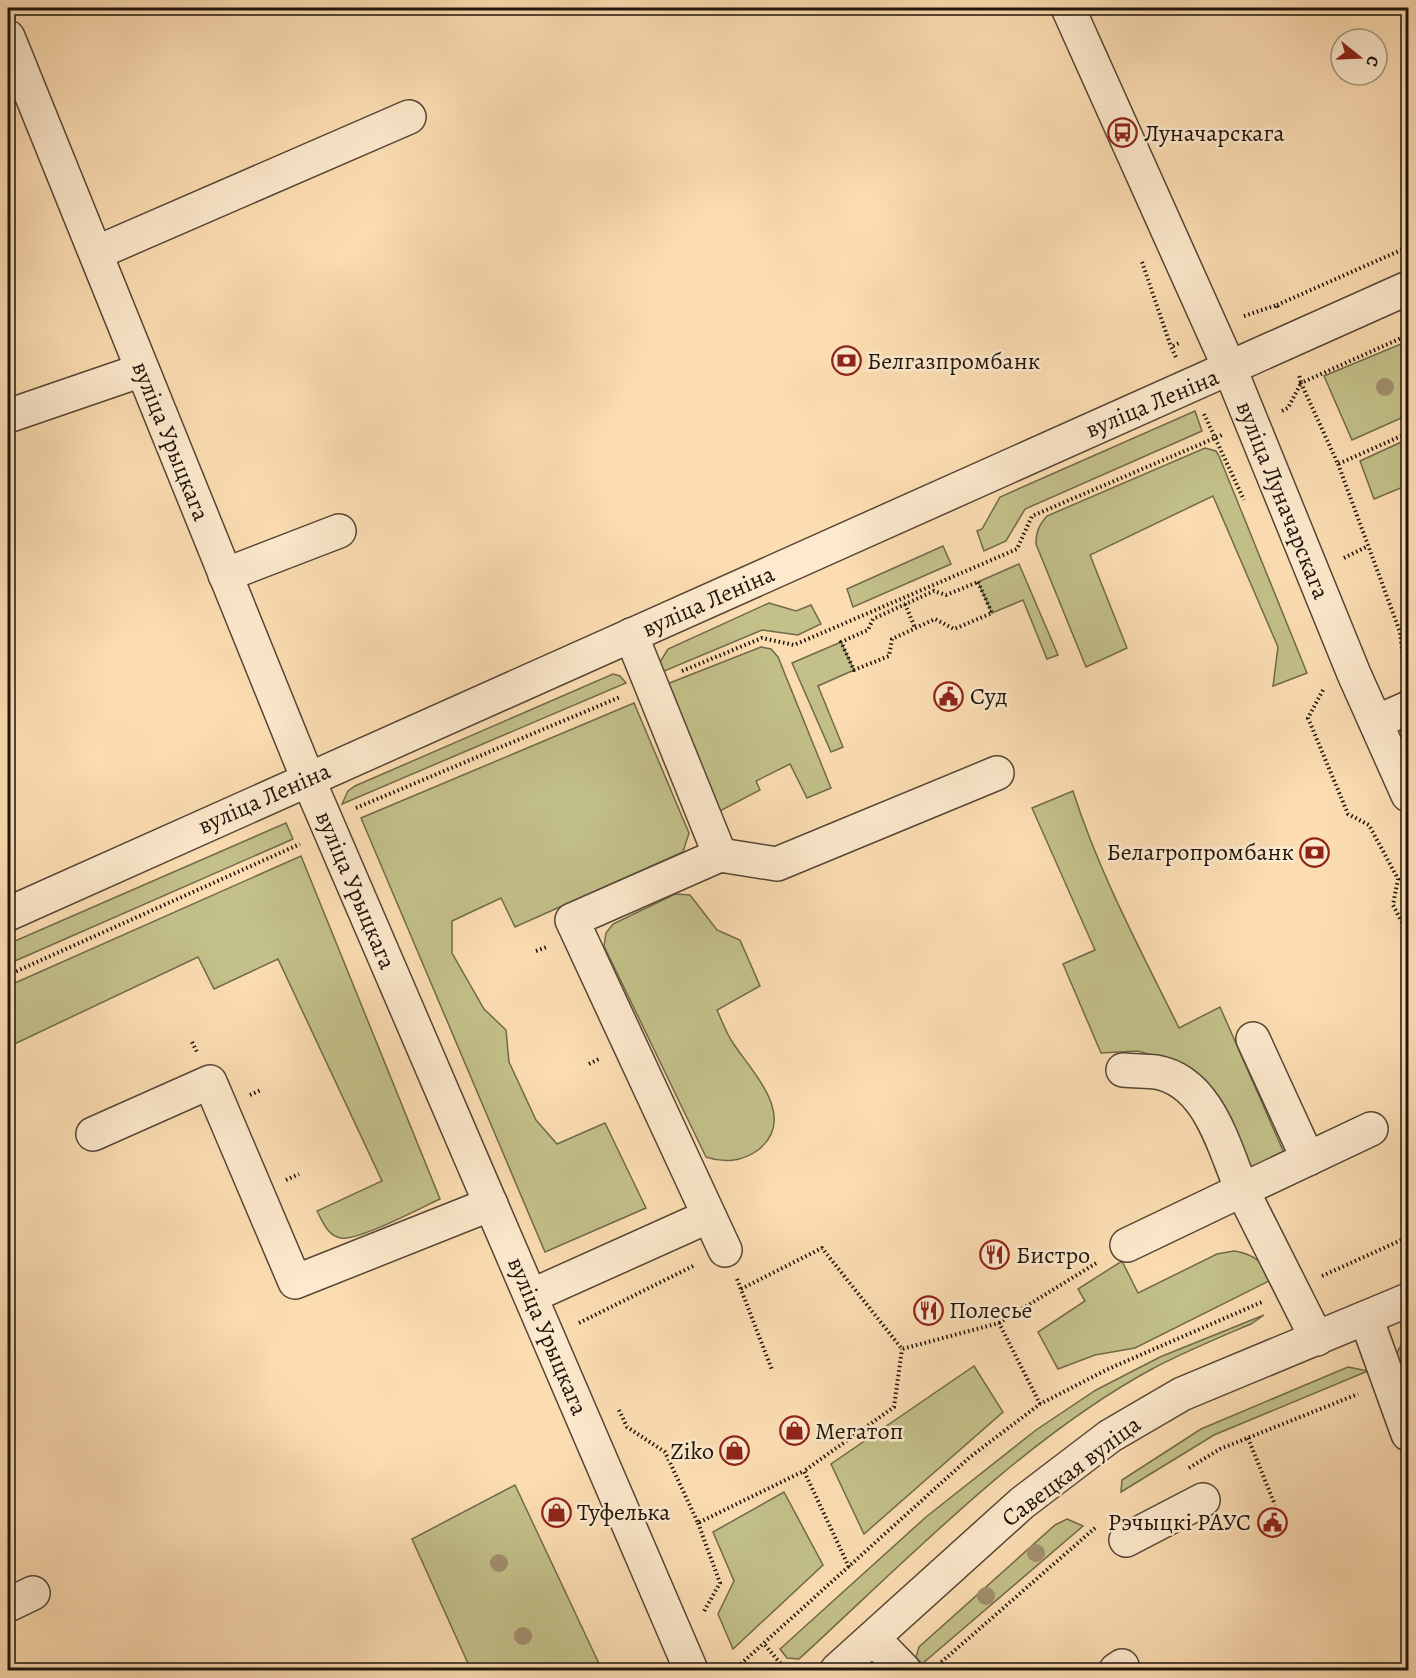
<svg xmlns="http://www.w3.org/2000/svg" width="1416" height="1678" viewBox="0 0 1416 1678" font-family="Alegreya,serif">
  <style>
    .green { fill: #c3c089; stroke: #706a4a; stroke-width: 1.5 }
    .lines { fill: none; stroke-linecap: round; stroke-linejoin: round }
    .minor-casing { stroke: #554635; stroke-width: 36 }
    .path { stroke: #1d140b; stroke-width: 4; stroke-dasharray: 1.5 3; stroke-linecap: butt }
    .minor { stroke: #fde9cd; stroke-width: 33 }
    .tree { fill: #a18f6e }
    .labels { text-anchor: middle; stroke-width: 5; stroke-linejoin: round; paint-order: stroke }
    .poi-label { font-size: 24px; fill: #1d140b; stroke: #fde9cd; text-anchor: start }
    .street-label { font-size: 24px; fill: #1d140b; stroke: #fde9cd }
  </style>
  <rect width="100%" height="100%" fill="#fcddb2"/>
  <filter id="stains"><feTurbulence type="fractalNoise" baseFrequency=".00333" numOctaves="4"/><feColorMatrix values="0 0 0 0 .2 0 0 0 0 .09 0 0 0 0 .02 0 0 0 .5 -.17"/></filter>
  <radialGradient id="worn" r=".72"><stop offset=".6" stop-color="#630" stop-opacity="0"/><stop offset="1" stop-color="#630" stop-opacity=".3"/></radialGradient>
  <g class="green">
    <path d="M1408,341V415L1352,440L1324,376Z"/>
    <path d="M1195,411L1202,431L1025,509L1006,541L984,551L977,531L982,529L1000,497Z"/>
    <path d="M1408,439V485L1374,499L1360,461Z"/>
    <path d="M1205,448L1216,451L1219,456L1307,673L1273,686L1278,647L1213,496L1090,555L1127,648L1086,667L1036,544C1036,532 1039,525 1047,516Z"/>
    <path d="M943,546L951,564L853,607L847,589Z"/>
    <path d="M1019,564L1058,655L1047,659L1023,600L992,613L978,582Z"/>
    <path d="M769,603L796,611L811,605L821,624L798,635L762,630L662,672L660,662L668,649Z"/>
    <path d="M841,642L854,670L818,686L843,747L831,752L792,663Z"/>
    <path d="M761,647L771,649L778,657L831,788L807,798L790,764L756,781L760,790L720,811L667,684Z"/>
    <path d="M613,674L620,676L626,683L342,804L348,791L355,786Z"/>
    <path d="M634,703L689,833L683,852L515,927L501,898L452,921V953L484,1009L506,1030L509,1062L536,1120L557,1144L605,1123L646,1208L545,1252L361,818Z"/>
    <path d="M1073,791C1099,873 1141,951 1179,1028L1220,1007L1285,1155L1248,1169L1158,1057L1138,1051L1101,1053L1063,964L1095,950L1032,808Z"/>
    <path d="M286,823L293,839L8,964V944Z"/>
    <path d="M301,856L440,1199C421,1208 358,1241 341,1238C327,1235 323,1222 317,1211L382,1181L278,959L214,989L198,957L8,1047V986Z"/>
    <path d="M675,894L690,895L717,930L740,940L760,986L717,1010C722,1021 726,1033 733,1043C752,1072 799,1118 758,1150C742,1162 723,1163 706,1157L604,946L606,933L613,924Z"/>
    <path d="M1234,1251C1254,1254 1262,1262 1275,1278L1135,1348L1095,1355L1058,1369L1038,1332L1085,1301L1078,1289L1122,1261L1138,1293L1217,1254Z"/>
    <path d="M1264,1315L1251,1324C1218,1338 1184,1352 1152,1369C1023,1439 907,1560 799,1659L787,1658L780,1649L926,1517L1036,1430L1096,1390L1160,1357Z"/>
    <path d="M1408,1340V1358L1395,1364C1396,1355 1399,1344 1408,1340Z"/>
    <path d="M974,1366L1003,1412L864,1534L831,1464Z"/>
    <path d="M1348,1367L1368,1371L1214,1435L1121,1492L1122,1480L1201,1429Z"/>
    <path d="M515,1485L602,1670H471L412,1539Z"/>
    <path d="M784,1492L823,1565L733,1649L718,1614L734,1581L713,1532Z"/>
    <path d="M1067,1519L1083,1526L922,1664L916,1657L919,1647L1055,1525Z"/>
  </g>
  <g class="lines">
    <defs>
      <g id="minor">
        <path d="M1068,8L1230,369L1354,674L1408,795"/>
        <path d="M8,37L308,779L691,1670"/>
        <path d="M96,253L409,117"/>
        <path d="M8,416L142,370"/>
        <path d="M225,575L339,531"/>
        <path d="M631,635L720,855L572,920L725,1250"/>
        <path d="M1376,722L1408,708"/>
        <path d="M720,855L777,864L997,773"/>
        <path d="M8,914L1408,288"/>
        <path d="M1253,1039L1308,1159"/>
        <path d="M1123,1070C1134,1071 1145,1071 1156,1072C1209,1081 1224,1148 1242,1190L1127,1245"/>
        <path d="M93,1134L210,1082L295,1282L491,1204"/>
        <path d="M531,1296L709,1216"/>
        <path d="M1366,1318L1408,1434"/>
        <path d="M1317,1339L1242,1190L1371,1129"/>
        <path d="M1126,1540L1203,1500"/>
        <path d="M8,1605L33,1593"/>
        <path d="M873,1638L904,1670"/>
        <path d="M837,1670L1022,1503L1110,1436L1182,1394L1408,1300"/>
        <path d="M1116,1670L1122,1666"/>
      </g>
    </defs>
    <use href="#minor" class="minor-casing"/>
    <g class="path">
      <path d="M1142,262L1171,347"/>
      <path d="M1277,305L1408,247"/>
      <path d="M1244,316L1277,305L1279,310"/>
      <path d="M1408,335L1301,383L1338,464L1408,433"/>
      <path d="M1176,357L1171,347L1181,342"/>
      <path d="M1282,411L1288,408L1301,383L1299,375"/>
      <path d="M1204,414L1244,500"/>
      <path d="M1338,464L1400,632L1405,674"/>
      <path d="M1344,558L1368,546"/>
      <path d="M978,582L992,613L954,629L935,619L892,639L889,656L854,670L841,642L868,630L873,619L934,591L946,595Z"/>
      <path d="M905,604L915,628"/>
      <path d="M682,671L762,638L794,645L1017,549L1032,516L1222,435"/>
      <path d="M1323,690L1308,718L1348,814L1369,825L1398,879L1393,905L1408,934"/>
      <path d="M356,808L620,697"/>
      <path d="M536,951L547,947"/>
      <path d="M8,975L300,844"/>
      <path d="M192,1042L197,1052"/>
      <path d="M589,1064L599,1059"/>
      <path d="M250,1095L261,1090"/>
      <path d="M286,1180L299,1174"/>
      <path d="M1322,1276L1408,1237"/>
      <path d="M737,1279L772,1370"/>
      <path d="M741,1289L822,1248L902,1349L999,1323L1040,1404"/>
      <path d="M579,1323L695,1265"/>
      <path d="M999,1323L1098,1262"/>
      <path d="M619,1410L627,1427L665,1452L698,1523L804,1471"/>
      <path d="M1248,1438L1275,1505"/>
      <path d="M1189,1468L1220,1449L1358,1394"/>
      <path d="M698,1523L720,1583L703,1613"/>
      <path d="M849,1567L804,1471L894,1407L902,1349"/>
      <path d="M765,1645L786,1670"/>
      <path d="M938,1665L1095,1528"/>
      <path d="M734,1670L970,1457L1040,1404L1106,1370L1262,1302"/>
    </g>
    <use href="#minor" class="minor"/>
  </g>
  <g class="tree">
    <circle cx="1385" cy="387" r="9"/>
    <circle cx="1036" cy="1553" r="9"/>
    <circle cx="499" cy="1563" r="9"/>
    <circle cx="986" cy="1596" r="9"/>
    <circle cx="523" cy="1636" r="9"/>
  </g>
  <defs>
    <symbol id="bus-ring" viewBox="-11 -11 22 22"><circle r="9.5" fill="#fde9cd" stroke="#8f2418" stroke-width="1.5"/><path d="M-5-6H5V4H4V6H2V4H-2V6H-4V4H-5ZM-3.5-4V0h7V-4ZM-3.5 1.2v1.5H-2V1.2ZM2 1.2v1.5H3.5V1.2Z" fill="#8f2418"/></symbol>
    <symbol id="bank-ring" viewBox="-11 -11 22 22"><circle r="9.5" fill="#fde9cd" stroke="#8f2418" stroke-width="1.5"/><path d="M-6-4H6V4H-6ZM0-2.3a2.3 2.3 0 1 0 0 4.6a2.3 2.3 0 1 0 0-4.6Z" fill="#8f2418"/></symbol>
    <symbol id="civic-ring" viewBox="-11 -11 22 22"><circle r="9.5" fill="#fde9cd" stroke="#8f2418" stroke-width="1.5"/><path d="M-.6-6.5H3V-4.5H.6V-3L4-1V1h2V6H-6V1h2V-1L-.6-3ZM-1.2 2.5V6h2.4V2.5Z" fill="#8f2418"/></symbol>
    <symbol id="restaurant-ring" viewBox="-11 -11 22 22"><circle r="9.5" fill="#fde9cd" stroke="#8f2418" stroke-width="1.5"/><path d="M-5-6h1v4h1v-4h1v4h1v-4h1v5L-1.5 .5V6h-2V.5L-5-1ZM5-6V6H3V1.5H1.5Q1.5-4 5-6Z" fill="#8f2418"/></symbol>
    <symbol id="shop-ring" viewBox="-11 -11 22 22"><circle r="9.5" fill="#fde9cd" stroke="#8f2418" stroke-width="1.5"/><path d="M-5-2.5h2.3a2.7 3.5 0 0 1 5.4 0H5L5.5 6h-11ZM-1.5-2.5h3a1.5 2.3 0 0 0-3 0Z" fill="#8f2418"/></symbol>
  </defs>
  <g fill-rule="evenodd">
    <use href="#bus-ring" x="1106" y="116" width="33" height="33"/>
    <use href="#bank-ring" x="830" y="344" width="33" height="33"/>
    <use href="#civic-ring" x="932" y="680" width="33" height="33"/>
    <use href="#bank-ring" x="1298" y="836" width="33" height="33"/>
    <use href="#restaurant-ring" x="978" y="1238" width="33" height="33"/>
    <use href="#restaurant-ring" x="912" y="1294" width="33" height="33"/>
    <use href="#shop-ring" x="778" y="1414" width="33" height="33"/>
    <use href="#shop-ring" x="718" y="1434" width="33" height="33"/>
    <use href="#shop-ring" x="540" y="1496" width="33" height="33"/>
    <use href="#civic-ring" x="1256" y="1506" width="33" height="33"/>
  </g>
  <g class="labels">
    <g class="poi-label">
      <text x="1144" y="141">Луначарскага</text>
      <text x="867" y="369">Белгазпромбанк</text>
      <text x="970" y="704">Суд</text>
      <text x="1294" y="860" text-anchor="end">Белагропромбанк</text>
      <text x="1016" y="1263">Бистро</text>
      <text x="949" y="1318">Полесье</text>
      <text x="815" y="1439">Мегатоп</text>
      <text x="714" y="1459" text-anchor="end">Ziko</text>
      <text x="577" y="1520">Туфелька</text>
      <text x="1251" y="1530" text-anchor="end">Рэчыцкі РАУС</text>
    </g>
    <g class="street-label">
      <text transform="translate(1152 403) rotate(-23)" y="8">вуліца Леніна</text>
      <text transform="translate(171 441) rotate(68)" y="8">вуліца Урыцкага</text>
      <text transform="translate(1283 500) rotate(68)" y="8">вуліца Луначарскага</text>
      <text transform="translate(708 601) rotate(-24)" y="8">вуліца Леніна</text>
      <text transform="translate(264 798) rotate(-24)" y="8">вуліца Леніна</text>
      <text transform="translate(356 890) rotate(67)" y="8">вуліца Урыцкага</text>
      <text transform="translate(548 1336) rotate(67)" y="8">вуліца Урыцкага</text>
      <text transform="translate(1071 1471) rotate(-37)" y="8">Савецкая вуліца</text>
    </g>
  </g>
  <rect width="1416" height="1678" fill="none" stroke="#fcddb2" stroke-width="30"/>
  <rect x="9" y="9" width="1398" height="1660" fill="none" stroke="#1d140b" stroke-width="3"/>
  <rect x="15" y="15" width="1386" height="1648" fill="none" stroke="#1d140b" stroke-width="1.5"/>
  <g transform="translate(1359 57) rotate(108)"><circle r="28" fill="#fde9cd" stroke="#a3947f" stroke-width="1.5"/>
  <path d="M0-4.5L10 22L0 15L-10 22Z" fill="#8f2418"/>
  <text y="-9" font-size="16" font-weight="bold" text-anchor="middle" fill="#1d140b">С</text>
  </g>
  <rect width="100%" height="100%" filter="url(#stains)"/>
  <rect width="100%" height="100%" fill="url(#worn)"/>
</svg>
